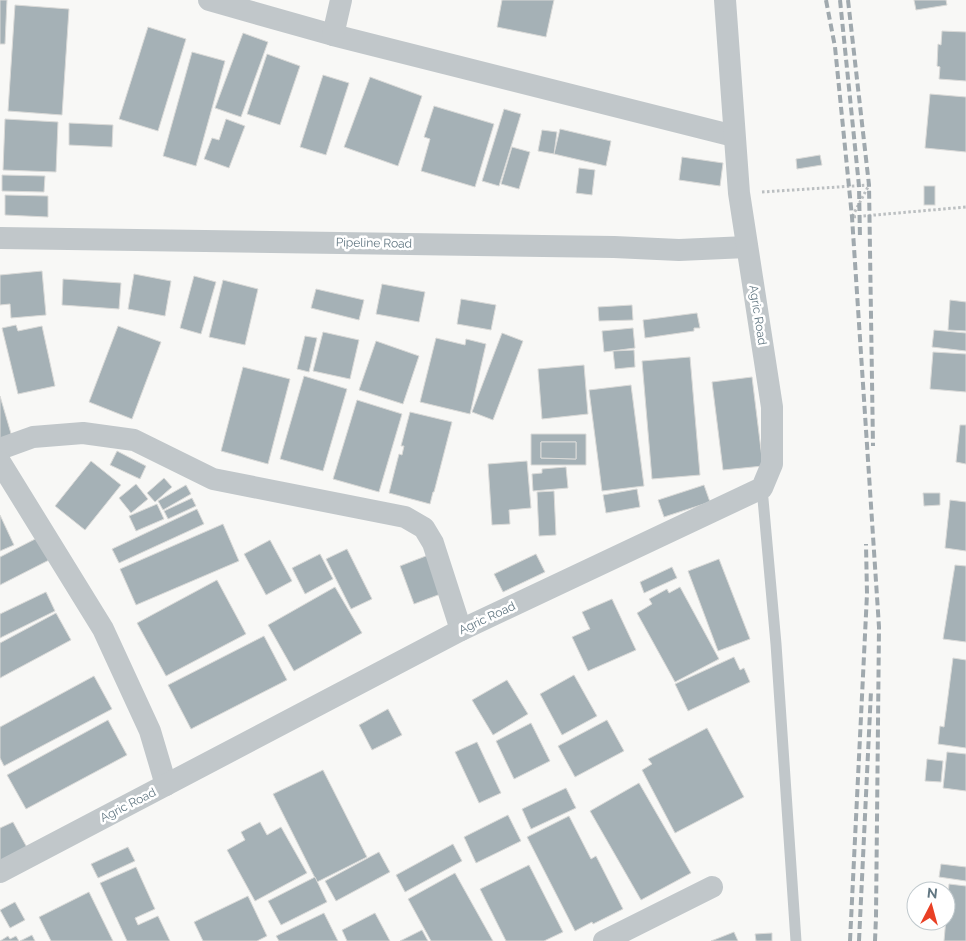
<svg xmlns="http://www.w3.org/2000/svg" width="966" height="941" viewBox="0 0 966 941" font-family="Raleway,sans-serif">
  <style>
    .building { fill: #a5b1b6; stroke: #dadad8; fill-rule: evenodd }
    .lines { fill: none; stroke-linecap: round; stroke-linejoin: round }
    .path { stroke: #bbbfc1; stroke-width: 3; stroke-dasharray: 2.5 2.5; stroke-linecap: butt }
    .lane { stroke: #c1c7ca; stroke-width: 11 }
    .street { stroke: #c1c7ca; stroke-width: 22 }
    .rail { stroke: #a0a9ae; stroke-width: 4; stroke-dasharray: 8 4; stroke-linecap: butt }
    .labels { text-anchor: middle; stroke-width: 5; stroke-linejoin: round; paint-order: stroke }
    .street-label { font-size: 12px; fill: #627782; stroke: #fff }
  </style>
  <rect width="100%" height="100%" fill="#f8f8f6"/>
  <g class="building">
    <path d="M0,0H7L5,44H0Z"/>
    <path d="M502,0H554L546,37L497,27Z"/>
    <path d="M914,0H946L947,5L916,10Z"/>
    <path d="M15,5L69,9L62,115L8,111Z"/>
    <path d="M148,27L186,39L158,131L119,119Z"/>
    <path d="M942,31L966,32V81L939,79L940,67L937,66L938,44L941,45Z"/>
    <path d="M243,33L268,42L241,117L215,108Z"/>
    <path d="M192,52L225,61L196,166L163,156Z"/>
    <path d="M267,54L300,66L280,125L247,114Z"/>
    <path d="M323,75L349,83L326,155L300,147Z"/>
    <path d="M370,77L422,96L398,166L344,147Z"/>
    <path d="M930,94L966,97V152L925,148Z"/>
    <path d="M434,106L494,124L475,187L421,171L430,139L424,137Z"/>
    <path d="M504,109L521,114L499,186L482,181Z"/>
    <path d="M5,119L58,122L56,172L3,170Z"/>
    <path d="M226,119L245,126L229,168L204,159L212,138L219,140Z"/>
    <path d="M69,123L113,125L112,147L69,145Z"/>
    <path d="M560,129L611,141L606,166L554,154Z"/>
    <path d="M542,130L557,132L554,154L538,151Z"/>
    <path d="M512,147L530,152L519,189L501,184Z"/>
    <path d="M820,155L822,165L797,169L796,159Z"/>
    <path d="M682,157L723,163L720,186L679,180Z"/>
    <path d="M579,168L595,170L592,195L576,193Z"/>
    <path d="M2,175L45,176L44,192L2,191Z"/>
    <rect x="924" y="186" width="11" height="19"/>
    <path d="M5,195L48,196V217L5,215Z"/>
    <path d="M42,271L46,315L11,318L10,304L0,305V275Z"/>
    <path d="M134,274L171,281L165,316L128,309Z"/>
    <path d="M194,276L216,282L201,334L180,328Z"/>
    <path d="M63,279L121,283L119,309L62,305Z"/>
    <path d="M223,280L258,289L245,345L209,337Z"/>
    <path d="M382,284L425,292L419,322L376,314Z"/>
    <path d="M316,289L364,300L359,320L311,308Z"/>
    <path d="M461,299L496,305L491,330L457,324Z"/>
    <path d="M950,300L966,302V331L948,330Z"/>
    <path d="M632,305L633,320L599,321L598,307Z"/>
    <path d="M697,313L700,328H694V331L645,338L643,320Z"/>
    <path d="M16,325L18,331L42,326L55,386L18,394L2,328Z"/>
    <path d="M118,326L161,342L132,419L89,402Z"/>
    <path d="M633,328L635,348L604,352L602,331Z"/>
    <path d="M934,330L966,333V351L932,347Z"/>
    <path d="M323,332L359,340L350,379L313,371Z"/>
    <path d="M502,333L523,341L493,420L472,412Z"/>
    <path d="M305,336L317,338L309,372L297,369Z"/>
    <path d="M436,338L465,345L466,339L486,344L470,414L420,402Z"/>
    <path d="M376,341L419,356L403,404L359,390Z"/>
    <path d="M634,350L635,367L615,369L613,351Z"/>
    <path d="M933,352L966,354V392L930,389Z"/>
    <path d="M690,357L700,475L652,479L642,361Z"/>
    <path d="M584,365L588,414L542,419L538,369Z"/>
    <path d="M243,367L290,379L268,464L221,451Z"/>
    <path d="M304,376L347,389L323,471L280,459Z"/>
    <path d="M752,377L763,466L723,470L712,382Z"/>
    <path d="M631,385L644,486L602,491L589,390Z"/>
    <path d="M0,396L12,437L0,441Z"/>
    <path d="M357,400L402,414L379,492L333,479Z"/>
    <path d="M410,412L452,422L434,492H433L430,504L389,493L399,454L402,455L404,446H401Z"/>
    <path d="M960,425H966V464L956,462Z"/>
    <path d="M531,434H586V465H531ZM541,442H576V459L541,458Z"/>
    <path d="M541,442H576V459L541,458Z"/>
    <path d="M117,451L146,466L140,479L110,465Z"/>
    <path d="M91,461L121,485L85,530L55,506Z"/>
    <path d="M527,461L531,508L509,510L510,524L492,525L488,464Z"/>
    <path d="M566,467L568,488L533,491L532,474L542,473V469Z"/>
    <path d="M164,478L172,487L155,502L147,493Z"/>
    <path d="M136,484L148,499L131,513L119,498Z"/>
    <path d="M186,485L191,494L163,510L158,501Z"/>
    <path d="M704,485L710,502L664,517L658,500Z"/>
    <path d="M637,489L640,507L606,513L603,495Z"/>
    <path d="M554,491L556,535L539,536L537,492Z"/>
    <path d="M923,493H940V505L924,506Z"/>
    <path d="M192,498L196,506L168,519L164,511Z"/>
    <path d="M950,500L966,502V551L945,548Z"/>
    <path d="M157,504L164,519L136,531L129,516Z"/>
    <path d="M197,509L204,524L119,563L112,549Z"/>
    <path d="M0,515L14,545L0,551Z"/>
    <path d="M223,524L239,561L136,605L120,569Z"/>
    <path d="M43,535L55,557L0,585V557Z"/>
    <path d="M270,540L292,581L266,595L244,554Z"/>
    <path d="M347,549L372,599L351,609L326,559Z"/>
    <path d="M320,554L333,579L305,594L292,568Z"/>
    <path d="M431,554L446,592L414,604L400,566Z"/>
    <path d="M536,554L545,572L503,592L494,574Z"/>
    <path d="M719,559L750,639L718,651L688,571Z"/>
    <path d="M955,565L966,566V642L943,639Z"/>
    <path d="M672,567L677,578L644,593L640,582Z"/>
    <path d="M217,580L246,634L166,676L137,623Z"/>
    <path d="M335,587L362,633L294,671L268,625Z"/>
    <path d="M680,587L719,659L675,682L637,613L652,604L649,599L667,589L669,593Z"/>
    <path d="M46,592L55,611L0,638V614Z"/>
    <path d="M612,599L636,650L588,671L572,637L590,629L582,612Z"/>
    <path d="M56,613L71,640L0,678V643Z"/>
    <path d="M264,636L287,680L191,729L168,685Z"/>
    <path d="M734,657L740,670L744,668L750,682L688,711L675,684Z"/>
    <path d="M953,658L966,660V748L938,744L940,726L944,727Z"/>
    <path d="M574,675L597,716L562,735L540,694Z"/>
    <path d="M94,676L112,709L4,766L0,758V727Z"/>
    <path d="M507,680L528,714L493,735L472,700Z"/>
    <path d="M388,709L402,735L372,750L359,725Z"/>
    <path d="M108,720L127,755L26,809L7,775Z"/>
    <path d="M607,720L624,751L575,777L558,746Z"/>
    <path d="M531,723L550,761L514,779L496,741Z"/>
    <path d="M707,728L744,797L675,833L642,770L652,764L648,759Z"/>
    <path d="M477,742L501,793L479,803L455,752Z"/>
    <path d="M947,752L966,754V791L943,788Z"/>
    <path d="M927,759L943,761L941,782L925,781Z"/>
    <path d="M323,770L367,857L317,882L273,794Z"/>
    <path d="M639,783L691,873L641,900L590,811Z"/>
    <path d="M566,788L576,808L531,829L522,809Z"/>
    <path d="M508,815L521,841L476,863L464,837Z"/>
    <path d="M569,816L591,859L596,856L623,909L593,924L592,922L575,931L527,837Z"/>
    <path d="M13,822L30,853L0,869V828Z"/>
    <path d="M260,822L267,835L281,827L307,873L255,901L227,850L245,840L241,832Z"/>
    <path d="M453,844L462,861L405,892L396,875Z"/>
    <path d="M128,847L135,861L98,878L91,864Z"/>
    <path d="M379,852L390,872L336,901L325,881Z"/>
    <path d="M941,864L966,867V881L939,877Z"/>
    <path d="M529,865L563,932L544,941H506L480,889Z"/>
    <path d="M136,867L155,909L135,918L138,925L158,916L170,941H127L100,883Z"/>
    <path d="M455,873L493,941H431L408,899Z"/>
    <path d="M315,877L327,902L281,925L268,901Z"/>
    <path d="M949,884L966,886V941H944Z"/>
    <path d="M89,892L113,941H51L39,917Z"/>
    <path d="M248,896L267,936L257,941H203L194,922Z"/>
    <path d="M15,902L25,920L10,928L0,910Z"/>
    <path d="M324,913L338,941H279L276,936Z"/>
    <path d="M375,913L390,941H347L342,930Z"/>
    <path d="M422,930L428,941H400Z"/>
    <path d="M734,932L738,941H711Z"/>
    <path d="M772,933V941H756L755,934Z"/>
    <path d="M32,935L35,941H20Z"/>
    <path d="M8,936L10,939L16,936L19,941H0Z"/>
  </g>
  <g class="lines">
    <path class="path" d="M762,192L869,185L852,217L966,207"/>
    <path class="lane" d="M762,488L776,644L796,941"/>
    <g class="street">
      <path d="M209,0L333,35L734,136"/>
      <path d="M333,35L341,0"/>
      <path d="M0,238L614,247L679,250L747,247"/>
      <path d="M0,449L33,437L83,433L134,440L213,479L405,517L424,528L433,543L461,630"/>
      <path d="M0,462L103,629L150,731L166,785"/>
      <path d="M0,872L461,630L762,488L772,464V407L739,193L725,0"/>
      <path d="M604,941L712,887"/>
    </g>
    <g class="rail">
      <path d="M826,0L835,47L852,217L879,627L876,917L875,941"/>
      <path d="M840,0L859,186L860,239"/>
      <path d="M848,0L869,185L873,446"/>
      <path d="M850,941L867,594L866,544"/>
      <path d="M859,941L871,691"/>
    </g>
  </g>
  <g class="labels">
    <g class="street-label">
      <text transform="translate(374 243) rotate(1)" y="4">Pipeline Road</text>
      <text transform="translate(758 315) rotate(81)" y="4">Agric Road</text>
      <text transform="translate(487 618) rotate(-25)" y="4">Agric Road</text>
      <text transform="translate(128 805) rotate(-27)" y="4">Agric Road</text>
    </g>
  </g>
  <g transform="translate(931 906) rotate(6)"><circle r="24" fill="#ffffff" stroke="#c0c9cd"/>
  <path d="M0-4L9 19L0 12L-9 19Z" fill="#e94025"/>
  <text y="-8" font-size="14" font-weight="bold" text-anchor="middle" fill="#627782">N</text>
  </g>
</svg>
